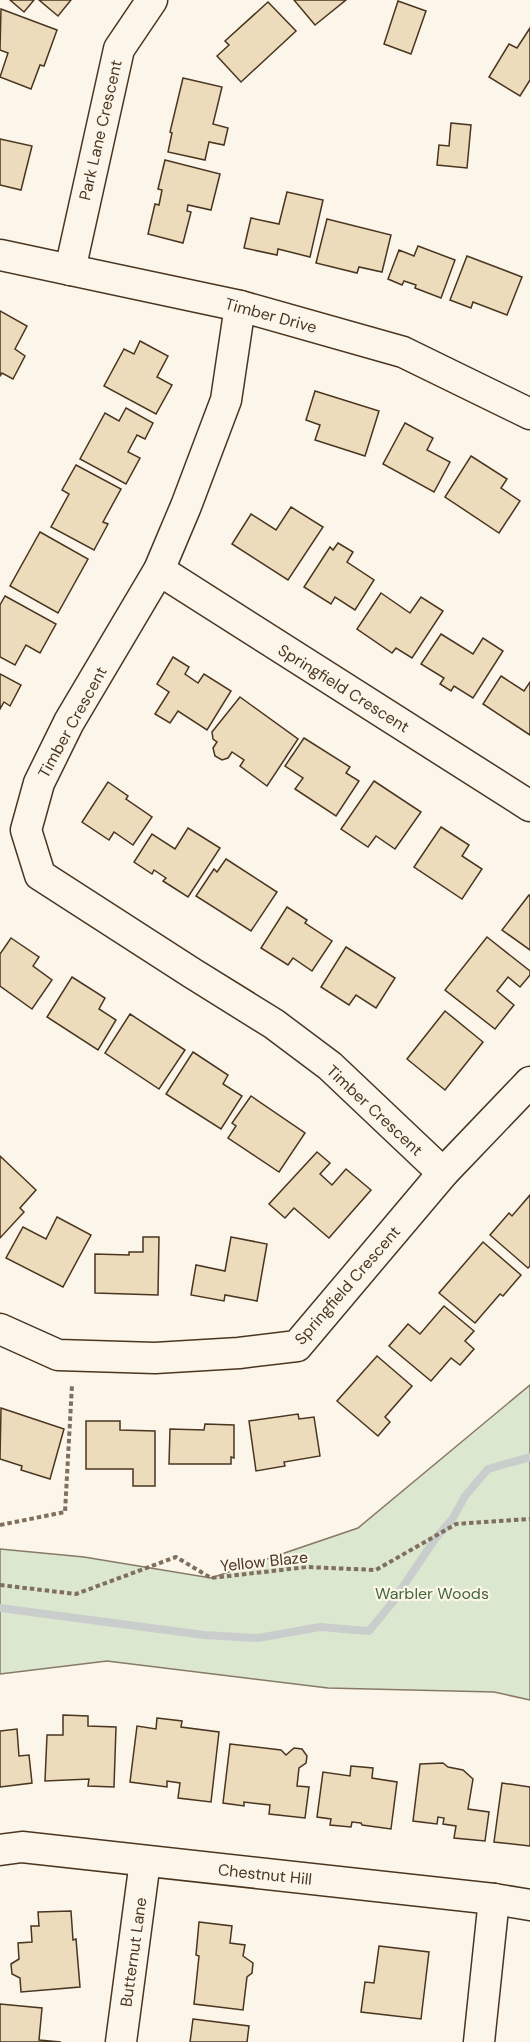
<svg xmlns="http://www.w3.org/2000/svg" width="530" height="2042" viewBox="0 0 530 2042" font-family="'DM Sans',sans-serif">
  <style>
    .green { fill: #dce7d0; stroke: #887966; stroke-width: 1.5 }
    .lines { fill: none; stroke-linecap: round; stroke-linejoin: round }
    .stream { stroke: #c9cecd; stroke-width: 8 }
    .building { fill: #ecdcbc; stroke: #4a3520; stroke-width: 1.5 }
    .minor-casing { stroke: #4a3520; stroke-width: 33 }
    .path { stroke: #7f6f5c; stroke-width: 4; stroke-dasharray: 4.5 3; stroke-linecap: butt }
    .minor { stroke: #fbf6e9; stroke-width: 30 }
    .labels { text-anchor: middle; stroke-width: 4.5; stroke-linejoin: round; paint-order: stroke }
    .street-label { font-size: 16px; fill: #4a3520; stroke: #fbf6e9 }
    .park-label { font-size: 16px; fill: #436837; stroke: #fbf6e9 }
  </style>
  <rect width="100%" height="100%" fill="#fbf6e9"/>
  <path class="green" d="M530,1385V1700L494,1692L328,1688L107,1661L0,1674V1549L84,1557L211,1578L358,1528Z"/>
  <g class="lines">
    <path class="stream" d="M0,1608L204,1635L258,1638L320,1627L369,1631L392,1603L435,1539L453,1518L465,1496L488,1469L530,1457"/>
  </g>
  <g class="building">
    <path d="M10,0H34L24,12Z"/>
    <path d="M39,0H71L58,16Z"/>
    <path d="M294,0H346L315,25Z"/>
    <path d="M398,1L426,11L411,54L384,44Z"/>
    <path d="M268,2L296,31L241,82L217,56L229,45L225,41Z"/>
    <path d="M1,9L57,30L44,66L40,65L31,89L0,77L8,53L0,50Z"/>
    <path d="M530,28V80L520,96L489,77L509,44L517,48Z"/>
    <path d="M183,78L222,87L213,124L228,128L224,145L209,142L205,160L168,152L172,133L170,132Z"/>
    <path d="M451,123L471,125L467,168L437,165L439,145L449,146Z"/>
    <path d="M0,139L32,146L21,190L0,185Z"/>
    <path d="M165,160L220,174L211,210L188,205L187,211L191,212L183,243L148,234L155,204L159,205L162,190L158,189Z"/>
    <path d="M287,192L323,200L310,257L278,249L277,255L244,248L251,218L279,224Z"/>
    <path d="M327,219L391,235L382,272L359,267L357,273L316,263Z"/>
    <path d="M418,246L455,260L441,298L415,288L416,285L404,281L402,285L388,279L399,250L414,256Z"/>
    <path d="M467,256L522,277L507,315L473,302L471,308L450,300Z"/>
    <path d="M0,311L27,326L15,349L25,356L13,379L2,373L0,376Z"/>
    <path d="M140,341L168,356L157,377L172,385L156,414L104,386L124,349L134,354Z"/>
    <path d="M315,391L379,411L365,456L315,440L320,425L306,420Z"/>
    <path d="M126,408L153,423L145,439L137,435L128,452L140,458L126,484L80,459L105,413L119,421Z"/>
    <path d="M405,423L433,438L427,450L450,462L434,492L383,464Z"/>
    <path d="M471,456L507,479L501,488L520,501L499,533L445,497Z"/>
    <path d="M76,465L121,489L103,522L108,524L94,550L51,527L69,494L62,490Z"/>
    <path d="M291,507L323,527L288,580L232,544L251,514L276,530Z"/>
    <path d="M40,532L88,559L58,613L10,586Z"/>
    <path d="M338,543L353,552L347,562L374,580L355,610L335,597L331,604L304,587L330,547L333,550Z"/>
    <path d="M381,593L410,613L421,597L443,611L412,658L396,648L392,653L357,629Z"/>
    <path d="M5,596L56,624L40,653L26,645L15,665L0,657V605Z"/>
    <path d="M441,634L473,654L483,638L503,651L473,698L454,686L451,691L440,684L444,678L421,664Z"/>
    <path d="M173,657L189,667L185,674L198,683L204,674L231,691L207,730L178,711L170,723L155,714L169,692L157,684Z"/>
    <path d="M0,674L21,685L10,706L4,702L0,709Z"/>
    <path d="M501,676L524,691L530,682V735L483,704Z"/>
    <path d="M240,697L298,739L267,786L240,766L244,760L232,752L228,758L222,760L215,756L213,748L217,742L213,739L212,732Z"/>
    <path d="M304,738L350,767L346,773L359,781L336,816L295,789L303,778L285,766Z"/>
    <path d="M374,781L421,812L395,849L376,836L368,847L341,829Z"/>
    <path d="M108,782L128,796L126,799L152,817L133,845L114,832L109,840L82,822Z"/>
    <path d="M441,827L469,845L462,856L482,869L462,899L414,867Z"/>
    <path d="M188,828L220,848L188,897L163,881L166,878L154,870L152,874L134,862L152,834L175,849Z"/>
    <path d="M226,859L277,892L251,931L196,896L214,869L217,872Z"/>
    <path d="M529,895L530,896V950L502,930Z"/>
    <path d="M287,907L307,920L305,923L332,941L312,971L293,958L288,965L261,948Z"/>
    <path d="M487,937L530,971V975L520,987L508,977L497,991L514,1005L495,1029L445,990Z"/>
    <path d="M11,938L39,957L33,966L52,980L32,1009L0,986V954Z"/>
    <path d="M346,947L395,978L376,1008L356,995L349,1005L321,987Z"/>
    <path d="M72,977L105,998L99,1009L116,1020L98,1050L47,1017Z"/>
    <path d="M445,1011L483,1042L445,1090L407,1059Z"/>
    <path d="M130,1014L185,1050L159,1089L105,1053Z"/>
    <path d="M193,1052L228,1075L223,1084L242,1096L221,1129L166,1094Z"/>
    <path d="M251,1096L305,1133L279,1172L228,1138L236,1126L232,1123Z"/>
    <path d="M317,1152L330,1163L320,1174L332,1185L346,1169L371,1190L329,1238L294,1208L285,1218L269,1204Z"/>
    <path d="M0,1156L36,1190L20,1208L24,1212L0,1238Z"/>
    <path d="M530,1195V1266L528,1268L490,1235L509,1213L512,1216Z"/>
    <path d="M57,1217L91,1235L63,1287L6,1258L23,1227L46,1239Z"/>
    <path d="M143,1237H159L158,1295L95,1293V1254L129,1255V1252H143Z"/>
    <path d="M231,1237L267,1244L257,1301L225,1295L224,1301L191,1295L196,1265L225,1271Z"/>
    <path d="M483,1242L521,1275L503,1296L500,1294L475,1323L439,1293Z"/>
    <path d="M444,1306L474,1331L465,1341L474,1349L460,1365L451,1358L431,1381L389,1346L408,1324L420,1334Z"/>
    <path d="M377,1356L412,1386L385,1417L390,1422L378,1436L337,1401Z"/>
    <path d="M1,1408L64,1429L50,1479L21,1470L22,1466L0,1459Z"/>
    <path d="M298,1414L299,1419L314,1417L320,1456L284,1462L285,1466L256,1471L249,1421Z"/>
    <path d="M86,1421H120V1430L155,1431V1486H133V1469H86Z"/>
    <path d="M205,1424L234,1425V1458L231,1457V1464H169L170,1429L204,1430Z"/>
    <path d="M63,1715L88,1716V1726L116,1727L114,1787L88,1786L89,1779L45,1781L47,1735H63Z"/>
    <path d="M157,1718L182,1721L181,1727L219,1732L211,1802L178,1798L180,1783L167,1781V1787L130,1782L137,1726L156,1729Z"/>
    <path d="M17,1729L19,1756L29,1755L32,1783L0,1787V1731Z"/>
    <path d="M230,1744L281,1750L286,1755L294,1748L302,1749L307,1756L306,1763L299,1768L297,1786L309,1787L305,1818L269,1814L270,1805L244,1802V1806L223,1803Z"/>
    <path d="M443,1763L448,1767L463,1770L473,1779L468,1809L489,1812L485,1841L454,1838L456,1826L443,1824L444,1818L438,1817L437,1824L413,1821L420,1764Z"/>
    <path d="M351,1766L373,1768L372,1778L397,1782L391,1829L362,1825L361,1823L352,1822L351,1827L330,1825L331,1819L317,1817L323,1772L350,1776Z"/>
    <path d="M502,1783L530,1787V1846L494,1842Z"/>
    <path d="M71,1911L73,1940L76,1939L80,1987L21,1992L20,1978L12,1974L11,1964L19,1959L18,1943L32,1942L31,1926H39L38,1912Z"/>
    <path d="M199,1922L232,1926L230,1943L245,1945L243,1956L253,1963L252,1973L247,1977L243,2010L194,2004L199,1956L196,1955Z"/>
    <path d="M379,1946L429,1952L421,2019L361,2012L365,1982L374,1983Z"/>
    <path d="M0,2004L42,2008L39,2040L61,2042H0Z"/>
    <path d="M193,2019L249,2026L247,2042H190Z"/>
  </g>
  <g class="lines">
    <defs>
      <g id="minor">
        <path d="M0,255L240,306L403,352L530,414"/>
        <path d="M70,270L119,49L152,0"/>
        <path d="M240,306L226,400L186,506L159,570L69,722L39,783L26,830L40,875L192,973L274,1024L330,1066L443,1173"/>
        <path d="M159,570L530,806"/>
        <path d="M0,1329L58,1355L155,1358L239,1353L297,1346L443,1173L530,1082"/>
        <path d="M0,1850L22,1847L494,1899L530,1905"/>
        <path d="M121,2042L145,1861"/>
        <path d="M479,2042L494,1899"/>
      </g>
    </defs>
    <use href="#minor" class="minor-casing"/>
    <g class="path">
      <path d="M0,1525L65,1512L72,1385"/>
      <path d="M0,1585L76,1594L176,1557L211,1578L307,1567L376,1570L456,1524L530,1519"/>
    </g>
    <use href="#minor" class="minor"/>
  </g>
  <g class="labels">
    <g class="street-label">
      <text transform="translate(100 130) rotate(-77)" y="6">Park Lane Crescent</text>
      <text transform="translate(271 315) rotate(15)" y="6">Timber Drive</text>
      <text transform="translate(344 688) rotate(32)" y="6">Springfield Crescent</text>
      <text transform="translate(72 722) rotate(-61)" y="6">Timber Crescent</text>
      <text transform="translate(375 1110) rotate(43)" y="6">Timber Crescent</text>
      <text transform="translate(347 1285) rotate(-49)" y="6">Springfield Crescent</text>
      <text transform="translate(264 1561) rotate(-6)" y="6">Yellow Blaze</text>
      <text transform="translate(265 1874) rotate(6)" y="6">Chestnut Hill</text>
      <text transform="translate(133 1952) rotate(-82)" y="6">Butternut Lane</text>
    </g>
    <g class="park-label">
      <text x="432" y="1599">Warbler Woods</text>
    </g>
  </g>
</svg>
